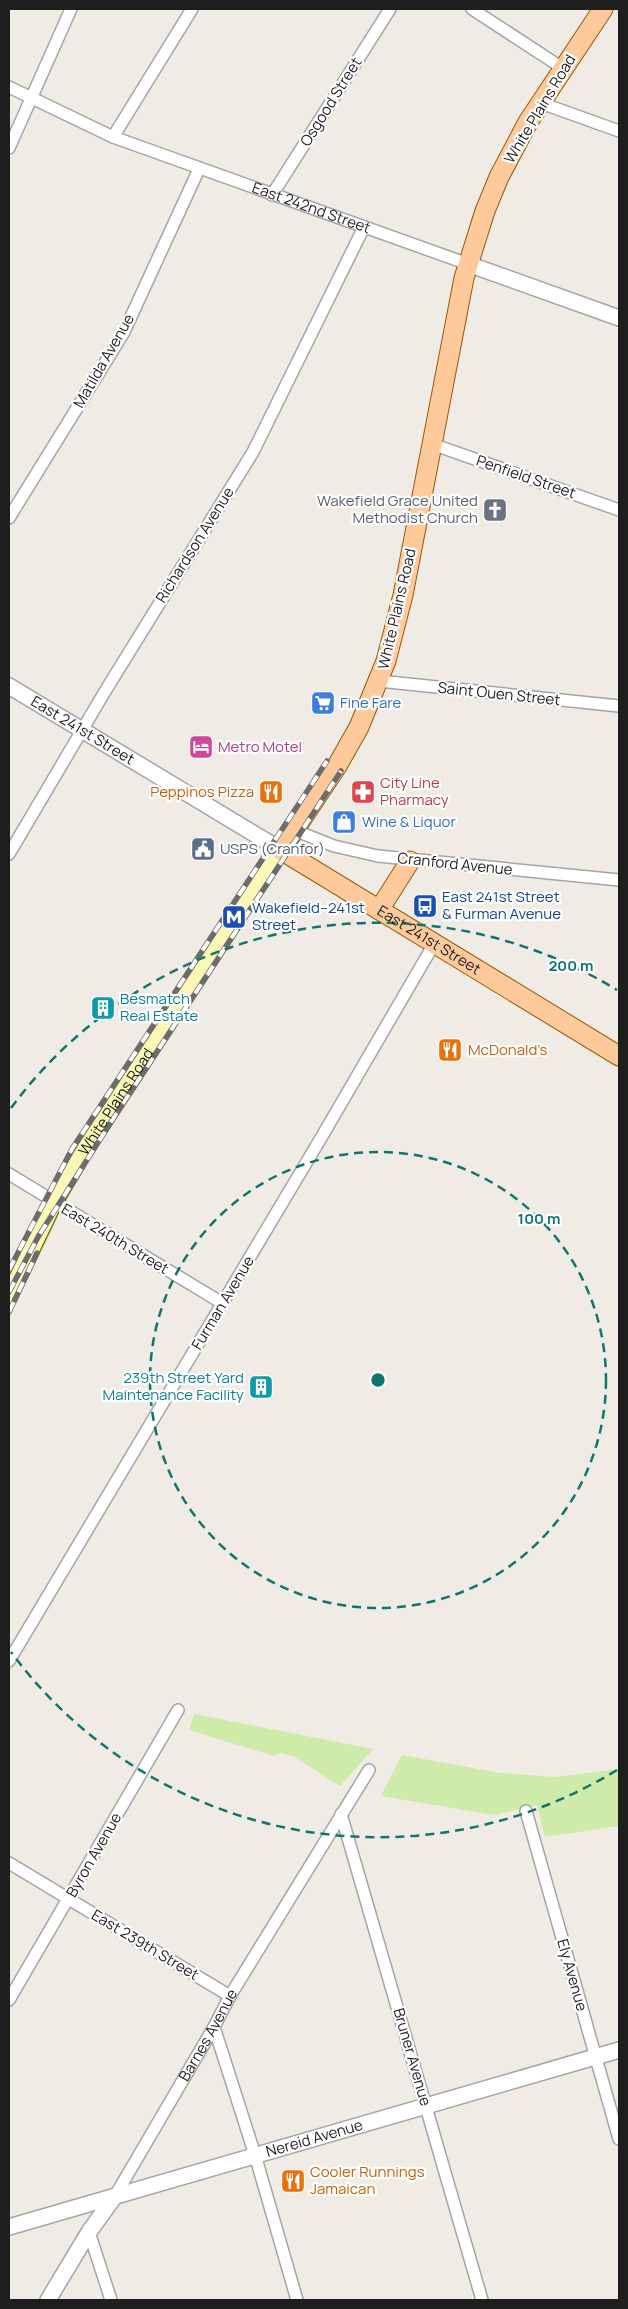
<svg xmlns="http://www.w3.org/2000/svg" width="628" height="2309" viewBox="0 0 628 2309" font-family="Manrope,sans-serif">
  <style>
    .grass { fill: #cfeba9 }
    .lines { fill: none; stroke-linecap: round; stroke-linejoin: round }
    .minor-casing { stroke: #a5a5a5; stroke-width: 14 }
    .tertiary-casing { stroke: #a5a5a5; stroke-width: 18 }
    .secondary-casing { stroke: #767802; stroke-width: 19 }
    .primary-casing { stroke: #995900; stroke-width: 21 }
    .minor { stroke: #fff; stroke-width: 11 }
    .tertiary { stroke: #fff; stroke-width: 15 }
    .secondary { stroke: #fbf8b7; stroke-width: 16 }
    .primary { stroke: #feca9b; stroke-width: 19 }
    .rail-casing { stroke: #6c6c6c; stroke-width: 5.5 }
    .rail { stroke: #fff; stroke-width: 4; stroke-dasharray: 11; stroke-linecap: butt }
    .ring { fill: none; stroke: #0f766e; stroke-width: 2.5; stroke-dasharray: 9 6 }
    .labels { text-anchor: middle; stroke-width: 4.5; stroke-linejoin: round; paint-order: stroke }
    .street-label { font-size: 15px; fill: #1e1e1e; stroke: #fff }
    .worship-label { font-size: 15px; fill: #5b616d; stroke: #fff; text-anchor: end }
    .shop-label { font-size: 15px; fill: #366cbe; stroke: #fff; text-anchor: start }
    .hotel-label { font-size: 15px; fill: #b23c85; stroke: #fff; text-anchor: start }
    .health-label { font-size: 15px; fill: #be3a42; stroke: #fff; text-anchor: start }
    .food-label { font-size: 15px; fill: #c56008; stroke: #fff; text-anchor: start }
    .service-label { font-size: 15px; fill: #4e5e75; stroke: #fff; text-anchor: start }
    .transit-label { font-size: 15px; fill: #164399; stroke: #fff; text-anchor: start }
    .culture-label { font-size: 15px; fill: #0d838f; stroke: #fff; text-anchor: start }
    .centre { fill: #0f766e; stroke: #fff; stroke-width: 2.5 }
    .ring-label { font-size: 15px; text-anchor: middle; font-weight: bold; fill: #0f766e; stroke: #fff; stroke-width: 4.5; stroke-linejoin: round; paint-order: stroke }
  </style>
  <rect width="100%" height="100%" fill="#f0ebe4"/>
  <g class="grass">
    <path d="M194,1714L373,1749L340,1786L293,1756L281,1753L274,1756L189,1730Z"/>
    <path d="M402,1755L500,1773L556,1777L619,1769V1826L545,1837L537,1805L494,1815L381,1796Z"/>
  </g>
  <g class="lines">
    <defs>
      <g id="minor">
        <path d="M472,9L564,69"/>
        <path id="s1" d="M9,87L113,137L468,264"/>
        <path d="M541,103L619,131"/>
        <path d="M113,137L192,9"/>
        <path d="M9,148L71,9"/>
        <path d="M272,195L390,9"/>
        <path d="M432,444L619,510"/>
        <path d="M9,518L124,332L199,169"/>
        <path d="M379,681L619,706"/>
        <path d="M294,830L334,846L378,856L619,880"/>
        <path d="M9,854L104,693L253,452L364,227"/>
        <path d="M9,1174L222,1303"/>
        <path d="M9,1661L321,1138L434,944"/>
        <path d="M526,1811L619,2139"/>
        <path d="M341,1814L482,2300"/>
        <path d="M9,1863L230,1996"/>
        <path d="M9,2000L178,1710"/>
        <path d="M214,2027L255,2155L297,2300"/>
        <path id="s2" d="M115,2196L214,2027L230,1996L369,1770"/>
        <path d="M89,2232L111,2300"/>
      </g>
      <g id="tertiary">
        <path d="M468,264L619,318"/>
        <path id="s3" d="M9,686L281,850"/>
        <path id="s4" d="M9,2227L619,2050"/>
        <path d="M48,2300L89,2232L115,2196"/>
      </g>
      <g id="secondary">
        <path id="s5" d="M9,1296L54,1202L84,1151L281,850"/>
      </g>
      <g id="primary">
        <path id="s6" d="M603,9L528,122L499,177L485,211L464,278L403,595L386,661L359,727L337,766L281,850L619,1056"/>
        <path d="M379,910L410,861"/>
      </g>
    </defs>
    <use href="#minor" class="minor-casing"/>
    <use href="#tertiary" class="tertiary-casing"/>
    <use href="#secondary" class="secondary-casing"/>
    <use href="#primary" class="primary-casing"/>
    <use href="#minor" class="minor"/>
    <use href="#tertiary" class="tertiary"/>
    <use href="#secondary" class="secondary"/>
    <use href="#primary" class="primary"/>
    <defs>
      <g id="rail">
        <path d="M9,1270L72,1149L327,761"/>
        <path d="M9,1292L38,1237L118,1111L341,771"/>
        <path d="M9,1312L37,1253"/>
      </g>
    </defs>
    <use href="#rail" class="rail-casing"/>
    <use href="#rail" class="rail"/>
  </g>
  <g class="ring">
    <circle cx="378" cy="1380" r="228"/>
    <path d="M617 1770A457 457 0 0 1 11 1652M11 1108A457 457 0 0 1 617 990"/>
  </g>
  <defs>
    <symbol id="church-square" viewBox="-11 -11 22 22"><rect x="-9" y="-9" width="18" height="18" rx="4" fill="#6b7280" stroke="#fff"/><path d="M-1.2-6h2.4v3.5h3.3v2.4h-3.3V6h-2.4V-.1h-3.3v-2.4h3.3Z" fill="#fff"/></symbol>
    <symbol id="supermarket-square" viewBox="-11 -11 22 22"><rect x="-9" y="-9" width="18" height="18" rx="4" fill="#3f7fe0" stroke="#fff"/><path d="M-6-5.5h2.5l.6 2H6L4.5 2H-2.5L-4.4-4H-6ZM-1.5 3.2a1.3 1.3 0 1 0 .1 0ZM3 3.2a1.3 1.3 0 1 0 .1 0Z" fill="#fff"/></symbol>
    <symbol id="hotel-square" viewBox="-11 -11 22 22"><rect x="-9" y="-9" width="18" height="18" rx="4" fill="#d1479c" stroke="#fff"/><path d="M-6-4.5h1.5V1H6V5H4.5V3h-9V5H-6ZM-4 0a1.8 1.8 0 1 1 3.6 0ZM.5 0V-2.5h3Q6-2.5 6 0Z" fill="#fff"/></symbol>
    <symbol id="restaurant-square" viewBox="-11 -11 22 22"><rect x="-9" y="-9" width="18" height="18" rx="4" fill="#e8710a" stroke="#fff"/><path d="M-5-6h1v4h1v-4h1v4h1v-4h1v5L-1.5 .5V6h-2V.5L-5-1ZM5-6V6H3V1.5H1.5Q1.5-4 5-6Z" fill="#fff"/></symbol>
    <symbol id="pharmacy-square" viewBox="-11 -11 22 22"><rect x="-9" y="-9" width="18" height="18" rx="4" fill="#e0444e" stroke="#fff"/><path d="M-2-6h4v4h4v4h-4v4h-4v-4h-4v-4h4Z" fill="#fff"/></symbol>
    <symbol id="shop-square" viewBox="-11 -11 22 22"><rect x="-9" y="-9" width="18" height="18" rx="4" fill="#3f7fe0" stroke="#fff"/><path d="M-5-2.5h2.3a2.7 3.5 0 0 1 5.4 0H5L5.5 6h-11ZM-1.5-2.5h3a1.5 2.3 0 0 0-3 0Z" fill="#fff"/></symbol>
    <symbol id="civic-square" viewBox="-11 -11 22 22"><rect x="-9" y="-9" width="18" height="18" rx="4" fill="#5c6f8a" stroke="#fff"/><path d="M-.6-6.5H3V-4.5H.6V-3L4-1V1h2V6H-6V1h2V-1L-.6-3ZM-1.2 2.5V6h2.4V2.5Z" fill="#fff"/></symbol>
    <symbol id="bus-square" viewBox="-11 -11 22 22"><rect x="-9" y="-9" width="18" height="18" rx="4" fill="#1a4fb4" stroke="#fff"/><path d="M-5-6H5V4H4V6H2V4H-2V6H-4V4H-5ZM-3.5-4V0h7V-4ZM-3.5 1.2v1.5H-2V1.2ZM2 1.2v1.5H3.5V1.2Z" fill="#fff"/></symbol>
    <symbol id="metro-square" viewBox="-11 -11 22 22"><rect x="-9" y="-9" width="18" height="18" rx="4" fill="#1a4fb4" stroke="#fff"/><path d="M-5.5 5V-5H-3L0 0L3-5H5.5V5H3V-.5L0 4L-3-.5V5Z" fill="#fff"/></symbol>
    <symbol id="building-square" viewBox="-11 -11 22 22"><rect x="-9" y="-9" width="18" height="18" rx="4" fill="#0f9aa8" stroke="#fff"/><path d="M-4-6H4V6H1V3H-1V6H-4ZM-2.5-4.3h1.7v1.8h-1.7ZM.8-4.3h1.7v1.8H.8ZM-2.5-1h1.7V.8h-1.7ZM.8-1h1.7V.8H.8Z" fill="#fff"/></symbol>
  </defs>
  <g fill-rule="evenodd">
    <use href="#church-square" x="481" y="496" width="28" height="28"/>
    <use href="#supermarket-square" x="309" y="689" width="28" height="28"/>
    <use href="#hotel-square" x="187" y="733" width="28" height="28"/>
    <use href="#restaurant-square" x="257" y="778" width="28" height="28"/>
    <use href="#pharmacy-square" x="349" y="778" width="28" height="28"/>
    <use href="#shop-square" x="330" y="808" width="28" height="28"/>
    <use href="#civic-square" x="189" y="835" width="28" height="28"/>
    <use href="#bus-square" x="411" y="892" width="28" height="28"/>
    <use href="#metro-square" x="220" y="903" width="28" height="28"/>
    <use href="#building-square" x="89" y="994" width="28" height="28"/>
    <use href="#restaurant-square" x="436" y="1036" width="28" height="28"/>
    <use href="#building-square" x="247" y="1373" width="28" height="28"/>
    <use href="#restaurant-square" x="279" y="2167" width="28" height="28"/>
  </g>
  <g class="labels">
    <g class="street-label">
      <text transform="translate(331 102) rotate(-58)" y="5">Osgood Street</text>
      <text transform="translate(540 109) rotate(-59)" y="5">White Plains Road</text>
      <text dy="5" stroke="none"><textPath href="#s1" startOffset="326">East 242nd Street</textPath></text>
      <text transform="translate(104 361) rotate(-60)" y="5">Matilda Avenue</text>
      <text transform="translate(526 477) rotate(19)" y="5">Penfield Street</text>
      <text transform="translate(195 545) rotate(-58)" y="5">Richardson Avenue</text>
      <text transform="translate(397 609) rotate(-77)" y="5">White Plains Road</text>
      <text transform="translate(499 694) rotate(6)" y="5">Saint Ouen Street</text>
      <text dy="5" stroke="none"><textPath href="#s3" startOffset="86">East 241st Street</textPath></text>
      <text transform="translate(455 864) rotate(6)" y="5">Cranford Avenue</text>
      <text dy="5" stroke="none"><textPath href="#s6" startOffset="1086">East 241st Street</textPath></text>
      <text dy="5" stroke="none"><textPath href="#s5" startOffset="222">White Plains Road</textPath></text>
      <text transform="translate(115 1239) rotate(31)" y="5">East 240th Street</text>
      <text transform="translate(223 1303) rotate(-59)" y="5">Furman Avenue</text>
      <text transform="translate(94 1855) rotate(-60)" y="5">Byron Avenue</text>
      <text transform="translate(145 1945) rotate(31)" y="5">East 239th Street</text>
      <text transform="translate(572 1975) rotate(74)" y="5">Ely Avenue</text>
      <text dy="5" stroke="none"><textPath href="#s2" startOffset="186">Barnes Avenue</textPath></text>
      <text transform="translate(412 2057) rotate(74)" y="5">Bruner Avenue</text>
      <text dy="5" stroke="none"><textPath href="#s4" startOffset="318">Nereid Avenue</textPath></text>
    </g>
    <g class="worship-label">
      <text x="478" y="506">Wakefield Grace United<tspan x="478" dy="17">Methodist Church</tspan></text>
    </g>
    <g class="shop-label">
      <text x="340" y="708">Fine Fare</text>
      <text x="362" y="827">Wine &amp; Liquor</text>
    </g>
    <g class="hotel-label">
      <text x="218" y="752">Metro Motel</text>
    </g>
    <g class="health-label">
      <text x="380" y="788">City Line<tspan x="380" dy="17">Pharmacy</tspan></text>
    </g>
    <g class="food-label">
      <text x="254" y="797" text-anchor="end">Peppinos Pizza</text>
      <text x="468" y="1055">McDonald's</text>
      <text x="310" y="2177">Cooler Runnings<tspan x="310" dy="17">Jamaican</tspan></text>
    </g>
    <g class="service-label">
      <text x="220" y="854">USPS (Cranfor)</text>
    </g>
    <g class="transit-label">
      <text x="442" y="902">East 241st Street<tspan x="442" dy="17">&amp; Furman Avenue</tspan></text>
      <text x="252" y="913">Wakefield–241st<tspan x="252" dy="17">Street</tspan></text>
    </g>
    <g class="culture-label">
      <text x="120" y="1004">Besmatch<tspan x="120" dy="17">Real Estate</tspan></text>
      <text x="244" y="1383" text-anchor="end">239th Street Yard<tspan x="244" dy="17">Maintenance Facility</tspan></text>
    </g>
  </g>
  <circle cx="378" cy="1380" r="8" class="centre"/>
  <g class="ring-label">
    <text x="571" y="971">200 m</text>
    <text x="539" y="1224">100 m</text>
  </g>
  <rect width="628" height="2309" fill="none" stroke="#1e1e1e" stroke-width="20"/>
</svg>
